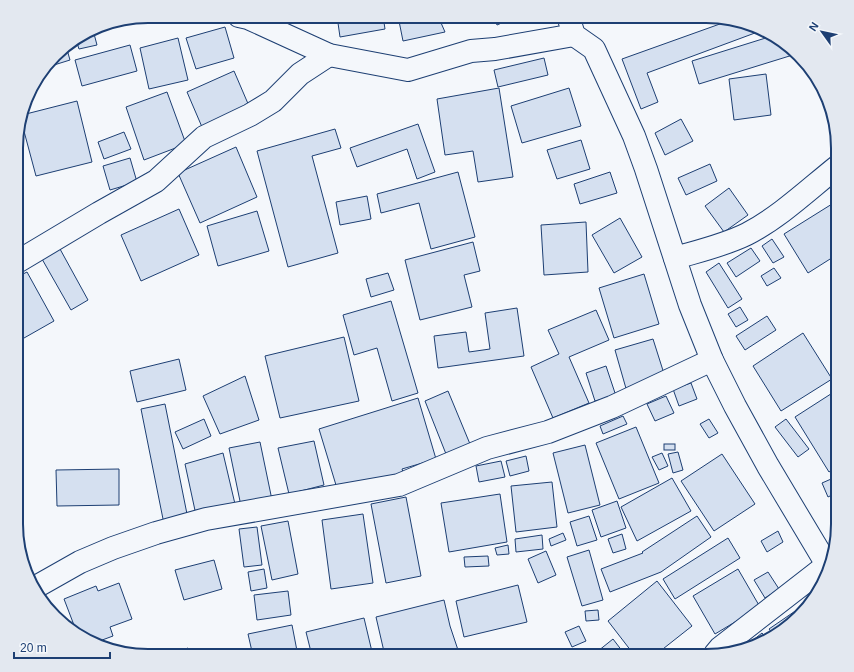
<svg xmlns="http://www.w3.org/2000/svg" width="854" height="672" viewBox="0 0 854 672" font-family="Arial,sans-serif">
  <style>
    .building { fill: #d5e0f0; stroke: #1d3f73 }
    .lines { fill: none; stroke-linecap: round; stroke-linejoin: round }
    .minor-casing { stroke: #1d3f73; stroke-width: 24 }
    .minor { stroke: #f4f7fb; stroke-width: 22 }
    .rim { fill: none; stroke: #1d3f73; stroke-width: 2 }
  </style>
  <rect width="100%" height="100%" fill="#f4f7fb"/>
  <g class="building">
    <path d="M337,16H383L385,29L340,37Z"/>
    <path d="M398,16H438L445,32L403,41Z"/>
    <path d="M493,16H518L497,25Z"/>
    <path d="M137,18L138,21L105,30L104,24L105,23Z"/>
    <path d="M731,20L756,26L763,30L647,73L658,102L641,109L622,59Z"/>
    <path d="M225,27L234,58L196,69L186,38Z"/>
    <path d="M93,30L97,45L79,49L76,40Z"/>
    <path d="M772,36L793,49L796,54L699,84L692,61Z"/>
    <path d="M178,38L188,80L149,89L140,48Z"/>
    <path d="M130,45L137,71L82,86L75,60Z"/>
    <path d="M66,46L70,60L54,65L52,60L61,49Z"/>
    <path d="M544,58L548,75L498,87L494,70Z"/>
    <path d="M234,71L249,106L202,127L187,92Z"/>
    <path d="M766,74L771,115L734,120L729,79Z"/>
    <path d="M499,88L513,177L478,182L473,151L445,155L437,99Z"/>
    <path d="M569,88L581,126L522,143L511,106Z"/>
    <path d="M167,92L186,144L144,160L126,107Z"/>
    <path d="M77,101L92,162L36,176L21,120L22,115Z"/>
    <path d="M681,119L693,141L665,155L655,133Z"/>
    <path d="M418,124L435,172L417,179L407,149L357,167L350,148Z"/>
    <path d="M335,129L341,148L312,156L338,253L288,267L257,151Z"/>
    <path d="M124,132L131,149L104,159L98,142Z"/>
    <path d="M581,140L590,169L557,179L547,150Z"/>
    <path d="M236,147L257,197L200,223L178,173Z"/>
    <path d="M130,158L137,182L110,190L103,166Z"/>
    <path d="M710,164L717,181L686,195L678,178Z"/>
    <path d="M458,172L475,237L431,249L419,203L381,213L377,194Z"/>
    <path d="M610,172L617,193L580,204L574,184Z"/>
    <path d="M729,188L748,215L724,232L705,206Z"/>
    <path d="M367,196L371,219L340,225L336,202Z"/>
    <path d="M832,204L838,213V254L808,273L784,234Z"/>
    <path d="M179,209L199,255L141,281L121,235Z"/>
    <path d="M257,211L269,251L218,266L207,226Z"/>
    <path d="M620,218L642,257L614,273L592,235Z"/>
    <path d="M586,222L588,272L544,275L541,225Z"/>
    <path d="M772,239L784,257L773,263L762,246Z"/>
    <path d="M473,242L480,271L464,275L472,307L420,320L405,260Z"/>
    <path d="M751,248L760,261L736,277L727,263Z"/>
    <path d="M60,249L88,300L71,310L42,259Z"/>
    <path d="M719,263L742,299L728,308L706,272Z"/>
    <path d="M774,268L781,278L767,286L761,276Z"/>
    <path d="M27,272L54,321L17,342V277Z"/>
    <path d="M388,273L394,290L371,297L366,279Z"/>
    <path d="M644,274L659,324L614,338L599,288Z"/>
    <path d="M838,282V296L831,286Z"/>
    <path d="M391,301L418,393L392,401L377,348L354,355L343,315Z"/>
    <path d="M740,307L748,320L736,327L728,314Z"/>
    <path d="M517,308L524,356L438,368L434,336L466,332L469,352L490,349L485,313Z"/>
    <path d="M596,310L609,340L569,357L589,403L553,418L531,367L559,354L548,330Z"/>
    <path d="M767,316L776,330L745,350L736,336Z"/>
    <path d="M803,333L832,379L781,411L753,366Z"/>
    <path d="M344,337L359,401L280,418L265,356Z"/>
    <path d="M653,339L666,380L627,392L615,350Z"/>
    <path d="M179,359L186,390L137,402L130,371Z"/>
    <path d="M606,366L616,396L595,401L586,373Z"/>
    <path d="M245,376L259,420L220,434L203,396Z"/>
    <path d="M691,383L697,399L679,406L673,389Z"/>
    <path d="M837,390L838,466L829,472L795,417Z"/>
    <path d="M448,391L470,444L446,454L425,401Z"/>
    <path d="M666,396L674,413L655,421L647,404Z"/>
    <path d="M418,398L436,459L402,469L404,475L339,495L319,429Z"/>
    <path d="M165,404L188,519L164,524L141,409Z"/>
    <path d="M623,416L627,424L603,434L600,426Z"/>
    <path d="M204,419L211,436L183,449L175,432Z"/>
    <path d="M709,419L718,433L709,438L700,424Z"/>
    <path d="M786,419L809,449L798,457L775,427Z"/>
    <path d="M636,427L659,483L619,499L596,443Z"/>
    <path d="M314,441L324,485L289,494L278,448Z"/>
    <path d="M260,442L272,500L241,506L229,448Z"/>
    <rect x="664" y="444" width="11" height="6"/>
    <path d="M585,445L600,505L568,513L553,453Z"/>
    <path d="M678,452L683,470L673,473L668,454Z"/>
    <path d="M223,453L235,504L196,515L185,464Z"/>
    <path d="M662,453L668,466L659,470L652,457Z"/>
    <path d="M722,454L755,504L714,531L681,481Z"/>
    <path d="M526,456L529,471L510,476L506,461Z"/>
    <path d="M501,461L505,477L479,482L476,466Z"/>
    <path d="M119,469V505L57,506L56,470Z"/>
    <path d="M838,476V492L828,497L822,483Z"/>
    <path d="M672,478L691,511L637,541L621,507Z"/>
    <path d="M552,482L557,527L516,532L511,486Z"/>
    <path d="M500,494L507,542L449,552L441,503Z"/>
    <path d="M406,497L421,576L386,583L371,504Z"/>
    <path d="M617,501L626,528L601,537L592,510Z"/>
    <path d="M363,514L373,583L331,589L322,520Z"/>
    <path d="M589,516L597,540L577,546L570,522Z"/>
    <path d="M697,516L711,537L661,572L610,592L601,569L643,553L642,552Z"/>
    <path d="M288,521L298,574L272,580L261,526Z"/>
    <path d="M257,527L262,565L244,567L239,529Z"/>
    <path d="M778,531L783,542L767,552L761,541Z"/>
    <path d="M563,533L566,540L551,546L549,539Z"/>
    <path d="M622,534L626,549L613,553L608,539Z"/>
    <path d="M542,535L543,549L516,552L515,539Z"/>
    <path d="M728,538L740,558L675,599L663,579Z"/>
    <path d="M508,545L509,554L497,555L495,548Z"/>
    <path d="M589,550L603,600L582,606L567,557Z"/>
    <path d="M546,551L556,575L538,583L528,559Z"/>
    <path d="M488,556L489,566L465,567L464,557Z"/>
    <path d="M214,560L222,589L184,600L175,570Z"/>
    <path d="M264,569L267,588L251,591L248,572Z"/>
    <path d="M738,569L760,607L715,634L693,596Z"/>
    <path d="M768,572L779,589L765,598L754,580Z"/>
    <path d="M657,581L692,626L654,656H635L608,621Z"/>
    <path d="M119,583L132,619L110,627L113,636L94,643L77,633L64,599L96,586L98,591Z"/>
    <path d="M518,585L527,622L464,637L456,601Z"/>
    <path d="M288,591L291,615L257,620L254,595Z"/>
    <path d="M444,600L450,626L460,656H385L376,617Z"/>
    <path d="M804,605L807,608L805,611L773,634L769,629Z"/>
    <path d="M598,610L599,620L586,621L585,611Z"/>
    <path d="M364,618L373,656H312L306,632Z"/>
    <path d="M292,625L298,656H253L248,634Z"/>
    <path d="M579,626L586,641L572,647L565,632Z"/>
    <path d="M762,633L767,639L757,646L742,649Z"/>
    <path d="M613,639L626,656H594L593,655Z"/>
    <path d="M188,648L191,656H167Z"/>
  </g>
  <g class="lines">
    <defs>
      <g id="minor">
        <path d="M239,16L248,18L329,55L408,70L471,51L495,49L574,35"/>
        <path d="M568,16L574,35L594,49L634,136L646,169L690,305L712,360L735,406L768,466L829,568"/>
        <path d="M675,258C699,251 725,245 747,234C780,217 809,189 838,166"/>
        <path d="M17,262L99,213L156,181L204,137L250,115L273,101L300,74L329,55"/>
        <path d="M34,588L80,562L113,548L156,533L206,519L399,485L487,448L548,432L612,407L712,360"/>
        <path d="M715,654L720,648L827,565"/>
      </g>
    </defs>
    <use href="#minor" class="minor-casing"/>
    <use href="#minor" class="minor"/>
  </g>
  <path d="M0 0H854V672H0ZM148 23H706A125 125 0 0 1 831 148V524A125 125 0 0 1 706 649H148A125 125 0 0 1 23 524V148A125 125 0 0 1 148 23Z" fill="#e3e8f0" fill-rule="evenodd"/>
  <path class="rim" d="M148 23H706A125 125 0 0 1 831 148V524A125 125 0 0 1 706 649H148A125 125 0 0 1 23 524V148A125 125 0 0 1 148 23Z"/>
  <g transform="translate(822 32) rotate(303)" stroke="#f4f7fb" stroke-width="3" paint-order="stroke">
  <path d="M0-3L7 15L0 10L-7 15Z" fill="#1d3f73"/>
  <text y="-6" font-size="11" font-weight="bold" text-anchor="middle" fill="#1d3f73">N</text>
  </g>
  <path d="M14 652v6h96v-6" fill="none" stroke="#1d3f73" stroke-width="2"/>
  <text x="20" y="652" font-size="12" fill="#1d3f73" stroke="#f4f7fb" stroke-width="3" paint-order="stroke">20 m</text>
</svg>
